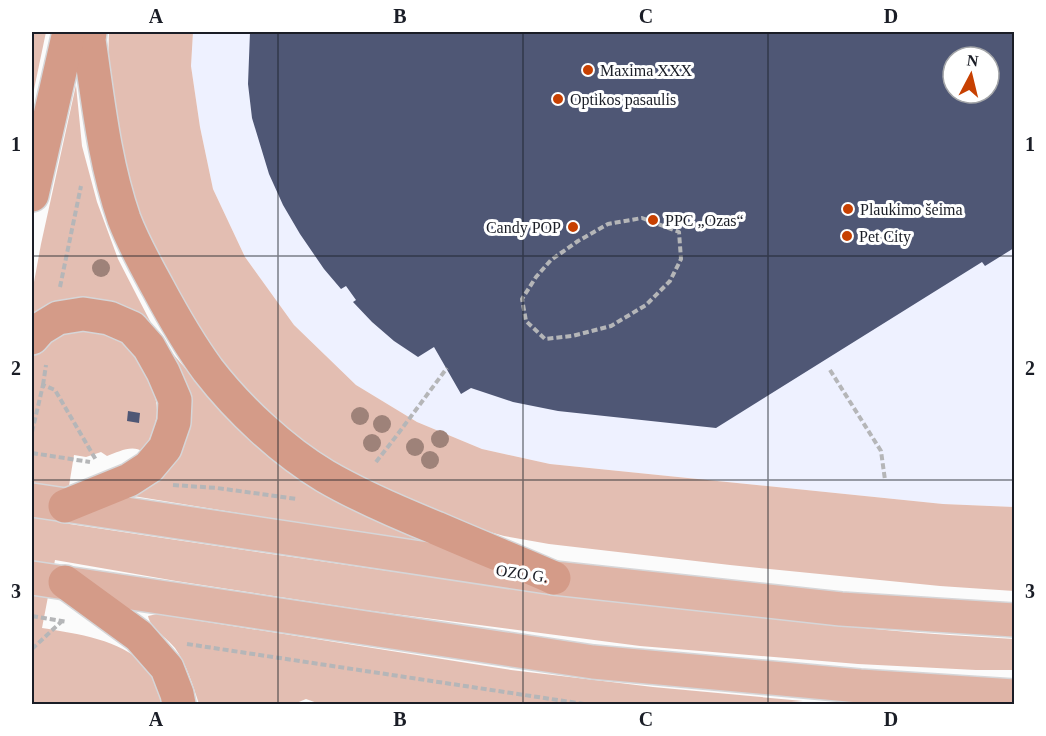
<svg xmlns="http://www.w3.org/2000/svg" width="1046" height="736" viewBox="0 0 1046 736" font-family="Georgia,serif">
  <style>
    .built { fill: #eef1ff; fill-rule: evenodd }
    .green { fill: #e3beb2 }
    .building { fill: #4f5775; fill-rule: evenodd }
    .lines { fill: none; stroke-linecap: round; stroke-linejoin: round }
    .primary-casing { stroke: #d6d6d8; stroke-width: 36 }
    .trunk-casing { stroke: #d6d6d8; stroke-width: 36 }
    .path { stroke: #b5b6b8; stroke-width: 4; stroke-dasharray: 6 3; stroke-linecap: butt }
    .primary { stroke: #dfb4a6; stroke-width: 33 }
    .trunk { stroke: #d49b88; stroke-width: 33 }
    .tree { fill: #9e8279 }
    .grid { fill: none; stroke: #1a1d26; stroke-width: 1.5; stroke-opacity: 0.55 }
    .poi-dot { fill: #c74001; stroke: #fff; stroke-width: 2 }
    .labels { text-anchor: middle; stroke-width: 6; stroke-linejoin: round; paint-order: stroke }
    .poi-label { font-size: 16px; fill: #1a1d26; stroke: #fff; text-anchor: start }
    .street-label { font-size: 16px; fill: #1a1d26; stroke: #fff }
    .neatline { fill: none; stroke: #1a1d26; stroke-width: 2 }
    .grid-label { font-size: 20px; text-anchor: middle; font-weight: bold; fill: #1a1d26 }
  </style>
  <rect width="100%" height="100%" fill="#fbfbfb"/>
  <path class="built" d="M193,32H1014V507L943,504L550,464L482,449L417,422L356,385L294,325L245,257L213,189L200,127L191,66ZM953,57H989V93H953Z"/>
  <g class="green">
    <path d="M32,32H46L32,99Z"/>
    <path d="M109,32H193L191,66L200,127L213,189L245,257L294,325L356,385L417,422L482,449L550,464L943,504L1014,507V591L940,586L730,565L549,544L504,536L451,521L401,505L295,444L211,357L125,190L108,65Z"/>
    <path d="M76,85L82,146L97,202L118,259L151,323L173,354L197,382L441,546L127,495L173,459L147,328L32,322V293L41,244Z"/>
    <path d="M93,328C102,332 111,335 119,339C129,345 134,355 140,365C161,401 163,414 143,452C132,444 119,452 107,456L101,452L86,457L74,455L63,523C336,564 609,605 885,630C928,634 971,636 1014,639V670H976L858,664L640,646L364,610L176,581L55,560L42,628C78,634 120,639 146,666C154,674 159,694 164,704H32V357L35,351L58,334Z"/>
    <path d="M157,614L511,670L653,687L803,701L768,704H320L306,699L294,704H199C193,686 187,665 175,648C166,637 151,629 148,616Z"/>
  </g>
  <g class="building">
    <path d="M250,32H1014V248L985,266L982,262L716,428L558,411L513,402L471,388L461,394L434,347L418,357L394,341L372,322L353,302L356,300L346,286L341,289L324,269L300,234L283,205L269,174L252,118L248,84ZM953,57H989V93H953Z"/>
    <path d="M128,411L140,413L139,423L127,421Z"/>
  </g>
  <g class="lines">
    <defs>
      <g id="primary">
        <path d="M32,500L554,578L841,609L1014,620"/>
        <path d="M32,578L593,662L860,686L1014,696"/>
      </g>
      <g id="trunk">
        <path d="M90,32L89,40C98,100 104,161 124,219C133,243 146,266 158,288C173,316 189,344 208,370C238,409 283,451 325,476C361,497 399,513 436,528C475,545 515,561 554,578"/>
        <path d="M32,195L69,32"/>
        <path d="M32,338L40,329L58,318L83,314L109,318L132,328L149,347L163,372L175,400L174,422L165,448L149,467L129,480L65,506"/>
        <path d="M65,582L139,636L167,668L177,694L179,704"/>
      </g>
    </defs>
    <use href="#primary" class="primary-casing"/>
    <use href="#trunk" class="trunk-casing"/>
    <g class="path">
      <path d="M642,218L679,232L681,259L670,281L646,305L611,326L572,336L545,339L526,321L522,299L536,277L551,260L578,241L608,224Z"/>
      <path d="M60,287L81,186"/>
      <path d="M830,370L881,451L885,480"/>
      <path d="M43,385L46,365"/>
      <path d="M32,432L43,385L55,390L96,460"/>
      <path d="M32,453L90,462"/>
      <path d="M376,462C400,432 423,400 447,368"/>
      <path d="M173,485L217,488L297,499"/>
      <path d="M32,616L67,622"/>
      <path d="M187,644L584,704"/>
      <path d="M32,649L62,621"/>
    </g>
    <use href="#primary" class="primary"/>
    <use href="#trunk" class="trunk"/>
  </g>
  <g class="tree">
    <circle cx="101" cy="268" r="9"/>
    <circle cx="360" cy="416" r="9"/>
    <circle cx="382" cy="424" r="9"/>
    <circle cx="440" cy="439" r="9"/>
    <circle cx="372" cy="443" r="9"/>
    <circle cx="415" cy="447" r="9"/>
    <circle cx="430" cy="460" r="9"/>
  </g>
  <path class="grid" d="M278,32V704M523,32V704M768,32V704M32,256H1014M32,480H1014"/>
  <g class="poi-dot">
    <circle cx="588" cy="70" r="6"/>
    <circle cx="558" cy="99" r="6"/>
    <circle cx="848" cy="209" r="6"/>
    <circle cx="653" cy="220" r="6"/>
    <circle cx="573" cy="227" r="6"/>
    <circle cx="847" cy="236" r="6"/>
  </g>
  <g class="labels">
    <g class="poi-label">
      <text x="600" y="76">Maxima XXX</text>
      <text x="570" y="105">Optikos pasaulis</text>
      <text x="860" y="215">Plaukimo šeima</text>
      <text x="665" y="226">PPC „Ozas“</text>
      <text x="561" y="233" text-anchor="end">Candy POP</text>
      <text x="859" y="242">Pet City</text>
    </g>
    <g class="street-label">
      <text transform="translate(522 573) rotate(8)" y="6">OZO G.</text>
    </g>
  </g>
  <rect width="1046" height="736" fill="none" stroke="#ffffff" stroke-width="66"/>
  <g transform="translate(971 75) rotate(7)"><circle r="28" fill="#ffffff" stroke="#a3a5a8" stroke-width="1.5"/>
  <path d="M0-4.5L10 22L0 15L-10 22Z" fill="#c74001"/>
  <text y="-9" font-size="16" font-weight="bold" text-anchor="middle" fill="#1a1d26">N</text>
  </g>
  <rect x="33" y="33" width="980" height="670" class="neatline"/>
  <g class="grid-label">
    <text x="156" y="23">A</text>
    <text x="400" y="23">B</text>
    <text x="646" y="23">C</text>
    <text x="891" y="23">D</text>
    <text x="16" y="151">1</text>
    <text x="1030" y="151">1</text>
    <text x="16" y="375">2</text>
    <text x="1030" y="375">2</text>
    <text x="16" y="598">3</text>
    <text x="1030" y="598">3</text>
    <text x="156" y="726">A</text>
    <text x="400" y="726">B</text>
    <text x="646" y="726">C</text>
    <text x="891" y="726">D</text>
  </g>
</svg>
